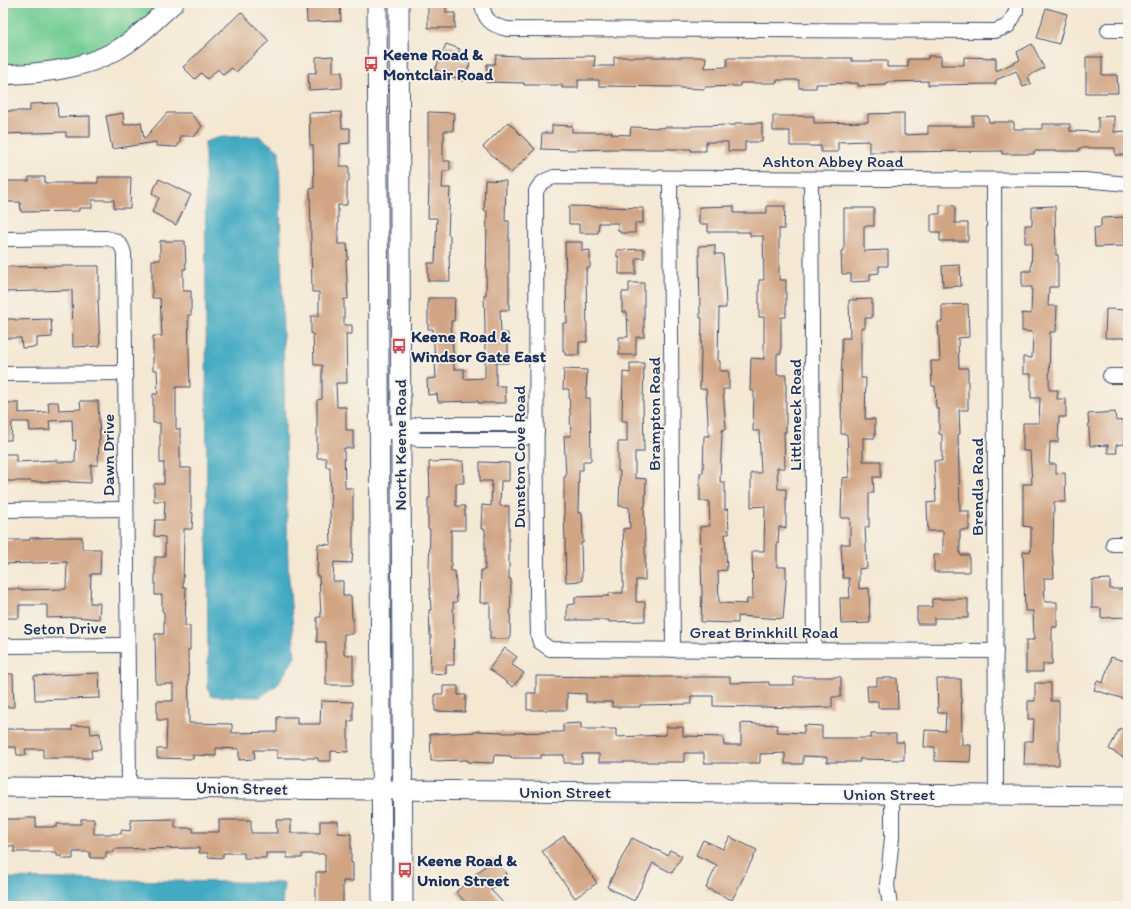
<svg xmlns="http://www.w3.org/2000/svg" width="1131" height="909" viewBox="0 0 1131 909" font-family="Itim,sans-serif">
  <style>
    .green { fill: #75ce95; stroke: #487e7a }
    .water { fill: #43aac2; stroke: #2f6c90 }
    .building { fill: #d1a483 }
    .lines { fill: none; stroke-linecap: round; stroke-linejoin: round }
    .street-casing { stroke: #3c4b70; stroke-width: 16 }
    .secondary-casing { stroke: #3c4b70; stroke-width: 21 }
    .street { stroke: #fff; stroke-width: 14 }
    .secondary { stroke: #fff; stroke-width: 19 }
    .labels { text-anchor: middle; stroke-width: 3.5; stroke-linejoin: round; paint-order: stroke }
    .poi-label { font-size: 17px; font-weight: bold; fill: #1b2f5e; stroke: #f7f3e8; text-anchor: start }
    .street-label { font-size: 17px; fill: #1b2f5e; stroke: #f7f3e8 }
  </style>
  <rect width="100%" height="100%" fill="#f7f3e8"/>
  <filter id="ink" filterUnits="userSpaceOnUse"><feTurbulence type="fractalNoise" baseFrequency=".025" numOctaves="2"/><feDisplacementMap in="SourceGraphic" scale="8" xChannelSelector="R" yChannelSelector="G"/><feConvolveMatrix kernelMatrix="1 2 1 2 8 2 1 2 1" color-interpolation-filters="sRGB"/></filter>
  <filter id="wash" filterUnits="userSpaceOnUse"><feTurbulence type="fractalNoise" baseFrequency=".012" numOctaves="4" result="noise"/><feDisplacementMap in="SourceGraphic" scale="16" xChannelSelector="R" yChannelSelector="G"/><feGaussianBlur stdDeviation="0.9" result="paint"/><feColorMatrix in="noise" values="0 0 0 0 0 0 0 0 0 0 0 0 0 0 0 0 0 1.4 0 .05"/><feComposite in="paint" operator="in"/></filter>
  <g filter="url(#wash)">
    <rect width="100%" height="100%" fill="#f4e8d3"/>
    <path class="green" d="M3,3H161C148,14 133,31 119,40C86,62 42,64 3,68Z"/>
    <g class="water">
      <path d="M259,136L279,151L288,567L295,657L277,685L260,697L211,696L208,688L205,142L220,137Z"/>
      <path d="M3,878L284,883L282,906H3Z"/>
    </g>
    <g id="blocks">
      <g class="building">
        <path d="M306,3H340L341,21L307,22Z"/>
        <path d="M428,3H446V13H455V28H428Z"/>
        <path d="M1046,8L1067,14L1059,44L1037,38Z"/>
        <path d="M241,12L269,41L236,72L232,68L223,75L218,69L207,79L201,73L195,79L183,67Z"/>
        <path d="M446,44L460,49L456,58L470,64L463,81L435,70Z"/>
        <path d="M1032,44L1044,68L1028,76L1031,84L1023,87L1016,71L996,80V84L928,85V81L887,82V85L858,86V83L816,84V88H799V80H777V83H740V86L705,87L704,89L680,88V87L599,86V80H578V88H562V85H524V83L486,82L487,64H495L496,55L520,56V57L595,56L594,66H614V57H706L705,68L727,67V58H852V61H887V67H908V59H928V56H941V65H964V57L996,58V71L1020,60L1017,52Z"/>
        <path d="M333,56V72H342V88L309,90L308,73H316V57Z"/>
        <path d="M1086,57H1102V75H1117L1118,93H1086Z"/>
        <path d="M57,103L58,117L90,116V137H66V132L3,134V111H30V104Z"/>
        <path d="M341,112L342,128H350V143L340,144V166H349V182H347V205H338V244H347L348,260H346L348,299H344V325H352V334H346L347,383H336L337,407H346V430H353V448H344L345,488H353V548L352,563L334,562L333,581H343V596H351L352,618H353V634H344V655H353V685H326V642H317V617H321L319,576H317L318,544L331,545L330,509H331L330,467H326V458H317V400L322,399V365H314L313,334H311V316H319V292H312L310,189L314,188L313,145H310L309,113Z"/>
        <path d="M428,112L454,113L453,131H444V140H443V161H450V171H443L442,188H450L448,235H450V255H449L450,281H428V263H435L437,218H428L429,181H428Z"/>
        <path d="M123,113L124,125L141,122L144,139L167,113H190L202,126L195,136H180V142L177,147L156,146V142L112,149L106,116Z"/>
        <path d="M904,113V135L928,134V126H973V116H988L989,122H1014V129H1042V124H1070V131L1098,132V117L1114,116V132L1128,131V155H1115V148H1079V151H1034V154H1002V151L869,152V141L838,142V152H821V146H790V131H773V116H814V123L868,122V114Z"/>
        <path d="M508,122L535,149L511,173L483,147Z"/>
        <path d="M736,123H762V142H745V151H728V142H706V151H691V149H612L571,150L541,149L542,133H552V125L572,126V132H612V134L630,135L631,127L664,128V127H691V126L736,125Z"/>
        <path d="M29,177H45V183H98V177H131L130,208H114V200H92V208H79V211L21,212L20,202H3V181H29Z"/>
        <path d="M159,179L191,195L176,225L152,212L159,198L152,193Z"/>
        <path d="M485,180L506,181L505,221H509V310H500L501,333H508V363H496V386H505L506,403H478V401L438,402L437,394L428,395L427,379L436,378L433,329H428V298H455L454,321H451L454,369H464V379L485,378V326L484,295H486L487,211H484Z"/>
        <path d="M940,205L955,206V223H968V241H940V232H931V214H940Z"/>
        <path d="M569,206L643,208V223H635V233H620V231H618V223H599L598,233H579V224H569Z"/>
        <path d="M734,206V213H767V206H785L784,229H779V280H786V317H781V354H777V375H786V432H784L785,468H777L778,489H786V528L779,527L778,544L777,543V567H786V583L783,619L738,616V623L701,622L702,593L700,527L710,526L709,501H700V473H703L704,436H709L706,389H700L702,318H700L699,246L715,245V254H723L725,282L726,308H719L718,361H720V371H729V389H723L726,429L722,430L720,482H725V510L728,509L729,534H725L727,570L718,571L719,603L747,604V599H753L752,551H764L765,506L751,507V473H761L759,431H753L754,391H750L751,358L764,359V317H759V280H764L763,236H750V232H708V224H699V207Z"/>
        <path d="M1055,206L1056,255H1058V287H1049L1048,306H1057L1056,332H1050L1049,390H1058L1057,399H1066V417H1059L1058,442H1050L1049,464H1056V474L1065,473L1066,502H1054L1053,544H1052L1054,578H1044L1045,602H1057V627H1052V664H1043V672H1026V640H1034L1033,611H1025L1023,552L1031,551V527L1023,526V484H1032L1030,451H1023V423H1039L1040,398H1031V374H1023V357L1032,358L1033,332L1022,331V313L1031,314L1032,287H1022V271H1031L1032,243H1025V225H1032V207Z"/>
        <path d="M844,208H874V226H864V251L888,250V266H879V273L870,274V281L851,282V274H842L841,251H844Z"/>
        <path d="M1124,217L1125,246L1095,247L1094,228L1101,227V218Z"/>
        <path d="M160,241H185L186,269H183V291H191V315H188L190,387H176V429H180V468H191V513H193L192,529H184L183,587H186L185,626H190V650H188L189,723L232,724V733L277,732V717H297V724H320L321,701L353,702V721H348V752L331,751V761H318V758H277V750H254L255,759L239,760V749L216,748V756L193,755V759L157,758V749H166L167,720H157V701H173V684H156L155,634H164V612L162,611V595H155V557H165V537L154,536L155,520H164L165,501H154V484H164V463H160V423H153V394H158L157,370H153V336H162L160,298H152V260H160Z"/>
        <path d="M565,242H582V251L590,250V268H586L587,342H579V355H565V351H563V323H567Z"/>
        <path d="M644,249V258H636V274H619V257H617V250Z"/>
        <path d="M960,265L961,286L943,287L942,266Z"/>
        <path d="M60,266H99V300H98L100,346L73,347L72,290L3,292V267Z"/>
        <path d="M629,283H644V337H636V355H619V337H628L627,312H622V292H629Z"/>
        <path d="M872,299V318H865V328H861V378H866L865,419H875V438H863V461H881V477H873L874,493H869V527H865L867,568L859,569V589L869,588L870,623L841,624L840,598H850L849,578H843L841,544H850V518H841L842,478L849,477L847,434H841L842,338H850L849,300Z"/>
        <path d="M968,304L969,337L958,338L959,368H968V410H959L960,434H958L960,511H969V530H960V555H969V572H934V555H943V531H928L927,503L936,502L934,461H942V434H939V409H936L935,386H932L931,361H940L938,322H942V305Z"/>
        <path d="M1106,309L1128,310L1126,338H1105Z"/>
        <path d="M3,319H15V320L51,319L52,337L37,338V347L22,348L21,338H3Z"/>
        <path d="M630,363H644L643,401L644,452H635V478L646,479L645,507H644L645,543V580H636V602H645V621L609,622V620H567V605L575,604V597L609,596V593H623V556H624L623,529L630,528L629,507L619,506L620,471H618V442H627V421H622L623,372L630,373Z"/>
        <path d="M564,369L587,370L586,398H590L591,461H583V470H579L578,513H582L583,543H581L582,581L566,582L564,505V477H566L564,436H571L569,389H563Z"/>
        <path d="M80,401H98L100,439H99L98,465H91V483L69,482V481L31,482V481H4L3,454H16V462L58,460V462H75L76,440L73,441L72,420L49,421L50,430L30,431L29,422H12L11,440H3L4,403H19V413L49,412L48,402H58L59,410L81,409Z"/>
        <path d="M1115,412L1116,421L1124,420L1125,444L1116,445L1117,453H1108V445L1090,446L1088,414Z"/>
        <path d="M463,461L464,483H456V506H465V530H451V571H455L457,602H453L454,665H446V674L430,673L431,636H430L429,610H431L429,572L430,529H428V498H430L429,462Z"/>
        <path d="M480,462L509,463V481H501L500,506H509V579H511L510,639H490V603H480L481,570H485V529H481L482,505L491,506L492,481H480Z"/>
        <path d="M68,537H82V549H101L100,574H91L90,603H100L99,619L76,617L47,618V605H19V618H3V589H19V590L66,589L67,562L3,564V540H30V538Z"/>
        <path d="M1110,579V589H1127L1128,617L1101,618V608H1092V580Z"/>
        <path d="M932,599H968V618H934V624H917V607H932Z"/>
        <path d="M505,648L517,657L511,664L524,673L513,687L489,669Z"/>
        <path d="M1111,657L1128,662V700L1094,690L1097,681L1103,683Z"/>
        <path d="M99,673L100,698L35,700L34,676Z"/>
        <path d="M3,674H13L14,707H5V699H3Z"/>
        <path d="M536,676L612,677V676H649V677H730V683L769,682V685H794V677H841V697H832V707L802,708L713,706V696H691V704L640,705V707H612V702H586V694L567,693V710H527V693H536Z"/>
        <path d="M877,678H897L898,708H878V701H868L867,686H877Z"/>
        <path d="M937,679H961L962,745H971L970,762L935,761V747H924L925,730L945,731L946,713H938Z"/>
        <path d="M1035,683H1051V701H1059V765H1024L1025,741H1033L1034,719H1028V701H1035Z"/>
        <path d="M443,686H458V695H466L465,712L435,711V694H443Z"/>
        <path d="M581,723V729H616V737L666,735V727H683V736L723,737L724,745H741V723L777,725V732L804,733V725L822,726V738H871V734H896V742H904V760L859,759L860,762H827V757L803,756V764H785V753L760,754V763H704V753H684V762H599V754H582V763H564V755H541V758H511V756L494,755L493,763L468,762V760L431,761L430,734L477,732V731L503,732V733L554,732H563V724Z"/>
        <path d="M90,725L91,734L100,733L101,750H91L92,758H43V749H25L26,755H17L16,747H3V729H25V730H72V726Z"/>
        <path d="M1120,728L1128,733V760L1109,749Z"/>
        <path d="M24,818H36V827H57V824H81V819H94V834H121V830L130,831L131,820L175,819V828H193V832H219V820H251V833H277L276,820H291V833H320V821H338V833L351,834V863H353V881H343V906H316V872H325V854H302V858H287V853H266V858H244V853H223V858L208,857V853H199V848L114,849V852H106V858H90V852H73V859H62V856H57V852H14V846H5V819H24Z"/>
        <path d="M564,836L597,883L575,898L542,851Z"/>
        <path d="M730,837L757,850L732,900L706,888L717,865L696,855L703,840L723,849Z"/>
        <path d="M632,838L667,855L670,850L682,856L672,873L653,863L634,901L607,887Z"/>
        <path d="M493,859L507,874L491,890L506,906H469L456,892Z"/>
      </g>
    </g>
  </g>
  <g filter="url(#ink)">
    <use href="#blocks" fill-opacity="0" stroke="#3c4b70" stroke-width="1"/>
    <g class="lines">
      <defs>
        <g id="street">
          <path d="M482,3C484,20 491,25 507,29L995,31L1008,26L1016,12V3"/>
          <path d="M1108,30H1128"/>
          <path d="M670,178L673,650"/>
          <path d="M811,179L814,650"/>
          <path d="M994,180L996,795"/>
          <path d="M3,239L106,238C117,240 122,243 124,254L129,787"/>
          <path d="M3,374L125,373"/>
          <path d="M1110,376H1128"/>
          <path d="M380,432H400L419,424H521L537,431"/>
          <path d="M400,432L419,440H521L537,431"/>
          <path d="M3,510L126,509"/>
          <path d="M1113,544H1128"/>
          <path d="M3,646L127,645"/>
          <path d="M996,651L550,649L540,642L538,635L537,594L536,191C540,183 545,180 554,177L1084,180L1128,184"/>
          <path d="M890,906L887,885L892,838V794"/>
        </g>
        <g id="secondary">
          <path d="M377,3C379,304 380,605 382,906"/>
          <path d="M399,3L403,906"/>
          <path d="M3,75C42,73 82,70 117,50C138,38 156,19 174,3"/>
          <path d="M3,787L1128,796"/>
        </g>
      </defs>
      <use href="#street" class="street-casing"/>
      <use href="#secondary" class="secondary-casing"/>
      <use href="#street" class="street"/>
      <use href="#secondary" class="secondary"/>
    </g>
  </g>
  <defs>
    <symbol id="bus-bare" viewBox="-9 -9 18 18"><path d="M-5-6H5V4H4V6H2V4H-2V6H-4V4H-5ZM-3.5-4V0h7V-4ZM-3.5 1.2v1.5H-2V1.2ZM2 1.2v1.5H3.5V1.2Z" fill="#d1495b" stroke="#f7f3e8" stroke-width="2.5" paint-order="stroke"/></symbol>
  </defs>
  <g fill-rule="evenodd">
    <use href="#bus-bare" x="360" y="53" width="22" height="22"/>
    <use href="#bus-bare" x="388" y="335" width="22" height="22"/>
    <use href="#bus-bare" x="394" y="859" width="22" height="22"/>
  </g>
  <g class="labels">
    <g class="poi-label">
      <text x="383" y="60">Keene Road &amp;<tspan x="383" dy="20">Montclair Road</tspan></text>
      <text x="411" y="342">Keene Road &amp;<tspan x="411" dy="20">Windsor Gate East</tspan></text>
      <text x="417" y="866">Keene Road &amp;<tspan x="417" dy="20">Union Street</tspan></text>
    </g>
    <g class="street-label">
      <text x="833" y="167">Ashton Abbey Road</text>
      <text transform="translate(654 414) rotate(-90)" y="6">Brampton Road</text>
      <text transform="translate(795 415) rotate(-90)" y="6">Littleneck Road</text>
      <text transform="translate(400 445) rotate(-90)" y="6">North Keene Road</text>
      <text transform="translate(108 455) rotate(-90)" y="6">Dawn Drive</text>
      <text transform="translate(519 457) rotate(-90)" y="6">Dunston Cove Road</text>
      <text transform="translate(977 487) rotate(-90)" y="6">Brendla Road</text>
      <text transform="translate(65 628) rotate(-1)" y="6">Seton Drive</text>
      <text x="764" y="638">Great Brinkhill Road</text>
      <text transform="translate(242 788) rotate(1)" y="6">Union Street</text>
      <text x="565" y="798">Union Street</text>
      <text x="889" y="800">Union Street</text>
    </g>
  </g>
  <rect width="1131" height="909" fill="none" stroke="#f7f3e8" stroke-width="16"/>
</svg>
